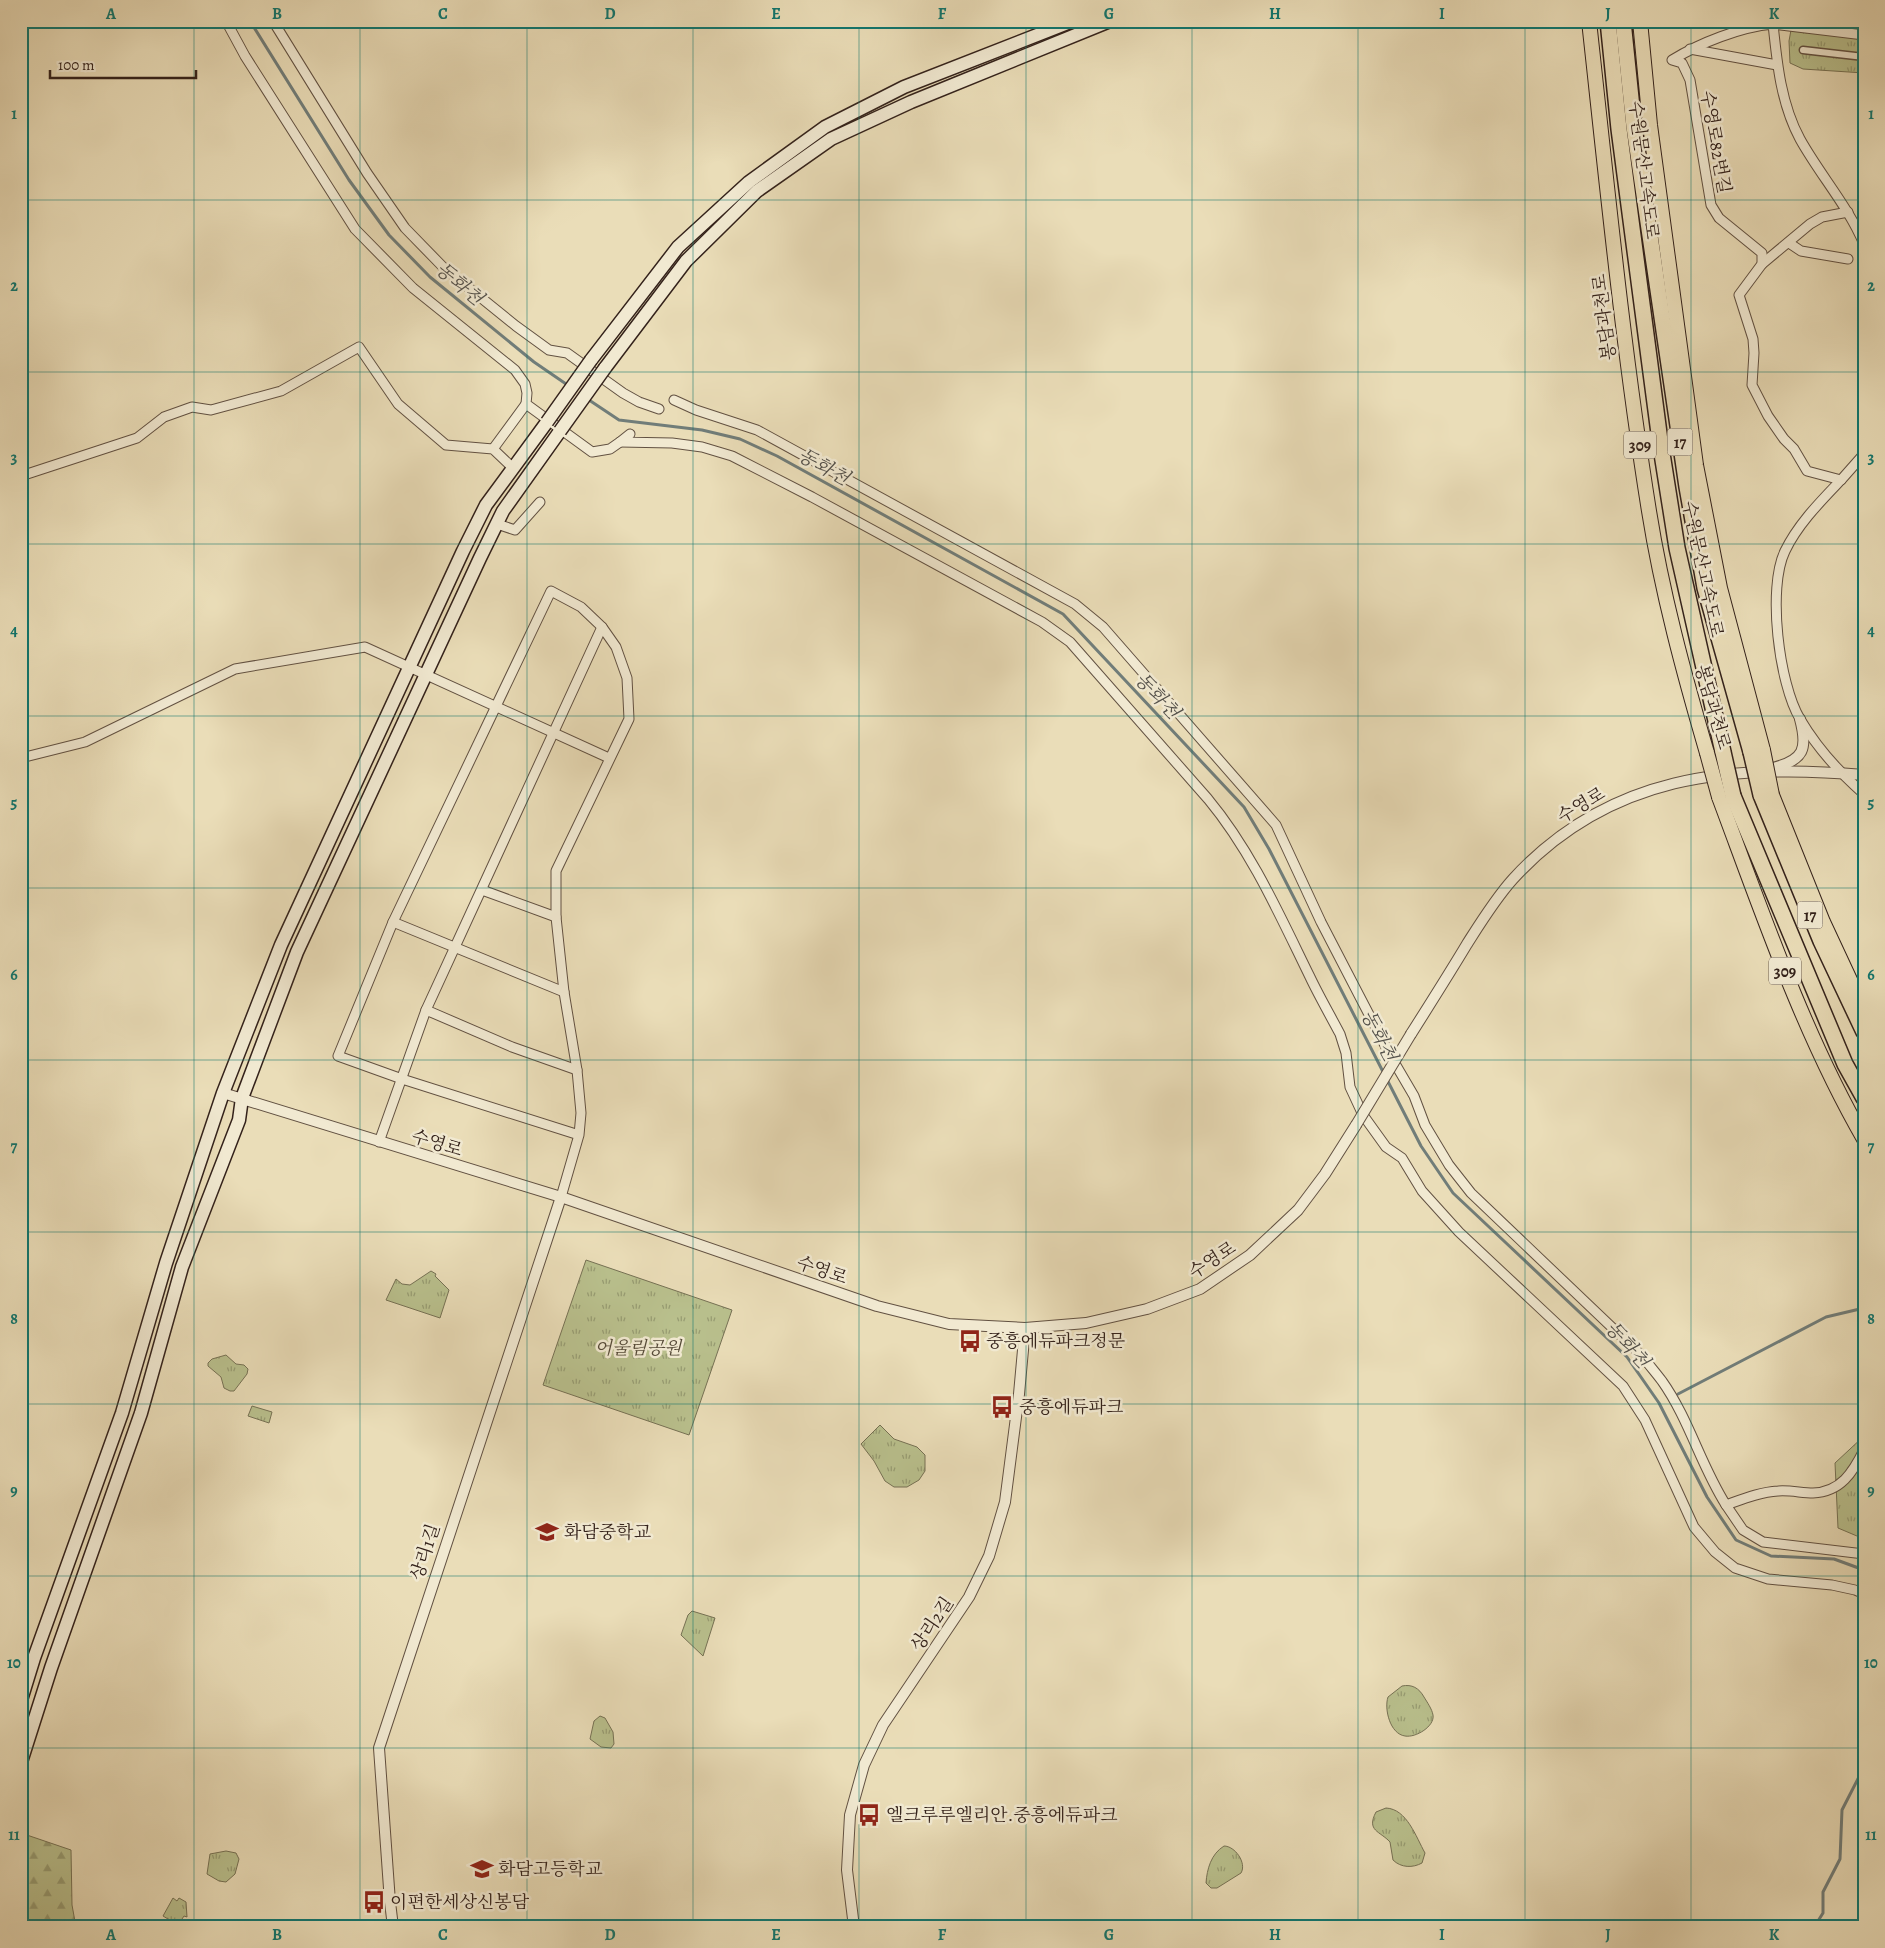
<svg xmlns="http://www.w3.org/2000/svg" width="1885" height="1948" viewBox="0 0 1885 1948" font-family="Alegreya,'Noto Serif KR',serif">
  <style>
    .grass { fill: url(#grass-tufts); stroke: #767154 }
    .forest { fill: url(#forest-firs); stroke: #767154 }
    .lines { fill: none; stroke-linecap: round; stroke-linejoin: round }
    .stream { stroke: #717d79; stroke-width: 3 }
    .pedestrian-casing { stroke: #625142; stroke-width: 9 }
    .minor-casing { stroke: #625142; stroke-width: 11 }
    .tertiary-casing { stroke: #625142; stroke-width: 12 }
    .secondary-casing { stroke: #34221b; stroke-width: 15 }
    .trunk-casing { stroke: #34221b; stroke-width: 16 }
    .motorway-casing { stroke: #34221b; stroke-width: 18 }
    .pedestrian { stroke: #f1e9d1; stroke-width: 6 }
    .minor { stroke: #f1e9d1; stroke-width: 9 }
    .tertiary { stroke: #f1e9d1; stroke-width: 10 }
    .secondary { stroke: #f1e9d1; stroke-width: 12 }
    .trunk { stroke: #eaddb8; stroke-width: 14 }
    .motorway { stroke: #eaddb8; stroke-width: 15 }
    .tertiary-bridge-casing { stroke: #625142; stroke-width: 12; stroke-linecap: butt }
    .secondary-bridge-casing { stroke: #34221b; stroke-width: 15; stroke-linecap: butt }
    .trunk-bridge-casing { stroke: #34221b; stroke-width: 16; stroke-linecap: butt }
    .motorway-bridge-casing { stroke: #34221b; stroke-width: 18; stroke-linecap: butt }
    .tertiary-bridge { stroke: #f1e9d1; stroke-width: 10 }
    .secondary-bridge { stroke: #f1e9d1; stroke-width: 12 }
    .trunk-bridge { stroke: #eaddb8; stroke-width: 14 }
    .motorway-bridge { stroke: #eaddb8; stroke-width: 15 }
    .grid { fill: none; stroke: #0f766e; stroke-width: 1; stroke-opacity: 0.55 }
    .labels { text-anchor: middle; stroke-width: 5; stroke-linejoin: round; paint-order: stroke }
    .shield { fill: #f1e9d1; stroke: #6d5e52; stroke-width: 1 }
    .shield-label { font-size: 16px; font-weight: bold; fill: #34221b }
    .street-label { font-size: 18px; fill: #34221b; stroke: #f1e9d1 }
    .poi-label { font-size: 18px; fill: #34221b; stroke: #f1e9d1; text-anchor: start }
    .park-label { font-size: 18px; font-style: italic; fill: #554a38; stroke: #f1e9d1 }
    .water-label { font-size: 19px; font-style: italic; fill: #53504a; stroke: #f1e9d1 }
    .neatline { fill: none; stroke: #0f766e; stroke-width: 2 }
    .grid-label { font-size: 16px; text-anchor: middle; font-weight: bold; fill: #0f766e }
  </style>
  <defs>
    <pattern id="grass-tufts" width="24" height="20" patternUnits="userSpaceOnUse" patternTransform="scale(1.25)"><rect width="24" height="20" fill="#b9c08d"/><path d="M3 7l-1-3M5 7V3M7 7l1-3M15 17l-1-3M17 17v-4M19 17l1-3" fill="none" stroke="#979c72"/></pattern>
    <pattern id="forest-firs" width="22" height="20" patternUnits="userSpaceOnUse" patternTransform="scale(1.25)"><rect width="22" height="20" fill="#b9c08d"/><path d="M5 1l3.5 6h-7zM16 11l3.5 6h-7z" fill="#979c72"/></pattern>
  </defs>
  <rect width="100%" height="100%" fill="#eaddb8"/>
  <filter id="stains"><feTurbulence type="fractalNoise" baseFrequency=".004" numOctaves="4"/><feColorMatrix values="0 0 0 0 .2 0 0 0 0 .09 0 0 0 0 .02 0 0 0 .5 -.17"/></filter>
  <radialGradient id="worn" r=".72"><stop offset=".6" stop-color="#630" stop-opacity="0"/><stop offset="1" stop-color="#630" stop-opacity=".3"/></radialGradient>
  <g class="grass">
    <path d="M1791,30L1864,38V73L1803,69L1790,63L1789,41Z"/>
    <path d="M586,1260L732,1310L689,1435L543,1385Z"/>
    <path d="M431,1271L436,1274L435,1276L449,1290L440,1318L386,1300L396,1279L402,1284L410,1285Z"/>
    <path d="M226,1355L236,1364L244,1365L248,1369L247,1374L234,1391H230L224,1388L221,1377L208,1366V1363L212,1359Z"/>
    <path d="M252,1406L272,1412L269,1423L248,1416Z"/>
    <path d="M880,1425L894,1439L917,1447L925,1455V1471L919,1480L907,1487H894L885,1481L874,1461L861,1444Z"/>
    <path d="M1864,1436V1539L1838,1528L1835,1463Z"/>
    <path d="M692,1611L715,1618L703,1656L681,1635L688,1615Z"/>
    <path d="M1402,1686C1412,1684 1419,1688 1424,1697C1427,1702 1432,1709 1433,1715C1435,1726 1416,1738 1405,1736C1390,1734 1384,1709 1388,1697Z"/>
    <path d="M600,1716L605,1718L613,1732L614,1744L611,1748L601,1747L590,1739L594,1721Z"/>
    <path d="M1386,1808C1407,1809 1416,1837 1425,1853L1422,1863C1413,1868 1401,1868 1393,1860L1390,1842C1380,1831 1366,1831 1376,1812Z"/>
    <path d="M1224,1846C1235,1846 1247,1863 1241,1873L1217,1888H1211L1206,1883C1207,1869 1211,1854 1224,1846Z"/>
    <path d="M226,1851L236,1853L239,1859L235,1874L226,1882L219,1881L207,1874L210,1854Z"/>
    <path d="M173,1898L177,1901L179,1898L186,1902L187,1917L184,1916L178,1925L163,1916Z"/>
  </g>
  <path class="forest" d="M21,1833L71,1850L72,1905L76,1927H21Z"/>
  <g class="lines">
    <g class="stream">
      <path d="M250,21L349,180L389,235L430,277L534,362L569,386"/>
      <path d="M586,398L619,420L702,430L740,439L777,456L1063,614L1244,807L1269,849L1421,1146L1453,1193L1627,1357L1659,1403L1707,1497L1736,1540L1771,1556L1834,1559L1864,1570"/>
      <path d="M1678,1394L1826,1317L1864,1308"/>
      <path d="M1809,1927L1818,1921L1823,1913V1892L1840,1859L1842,1810L1864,1767"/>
    </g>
    <defs>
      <path id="pedestrian" d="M1803,50L1864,57"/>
      <g id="minor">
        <path d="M226,21L245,56L355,229L413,288L515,370L525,384L527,393L526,404L592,452L610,449L620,442"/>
        <path d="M273,21L367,173L405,228L443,267L516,326L549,350L567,353L623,393L639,402L659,409"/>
        <path d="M1772,21L1773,24L1864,35"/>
        <path d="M1690,49L1777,65"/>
        <path d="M1789,243L1801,251L1848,259"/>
        <path d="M1864,244C1848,206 1820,175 1800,139C1781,104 1777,63 1773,24C1740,27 1700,43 1672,60L1682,63L1690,80L1711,205L1719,218L1762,253V264L1739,295L1753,339L1754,353L1752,385L1768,416L1784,439L1794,449L1807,471L1841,480C1820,502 1798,524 1785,551C1767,588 1779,684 1800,719C1816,746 1840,773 1864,794"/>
        <path d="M1762,264L1810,224L1822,217L1848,212"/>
        <path d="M674,400L696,410L757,430L1075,604L1103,627L1276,825L1321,922L1390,1055L1414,1096L1425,1125L1449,1165L1471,1193L1643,1357C1649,1365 1656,1373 1662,1381C1689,1419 1701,1466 1726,1505C1743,1499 1760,1492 1778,1491C1790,1490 1802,1493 1813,1493C1841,1492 1853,1472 1864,1450"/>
        <path d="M630,434L620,442L672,443L702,447L732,456L812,497L1042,622L1070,642L1208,799C1252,852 1280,916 1310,977C1319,996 1330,1015 1340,1034L1346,1053L1350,1087L1363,1115L1386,1147L1402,1158L1422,1191L1459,1232L1623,1386L1645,1420L1694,1527L1715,1552L1735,1568L1768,1579L1832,1585L1855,1590L1864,1594"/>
        <path d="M493,449L526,404"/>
        <path d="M21,476L137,438L164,417L192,407L211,410L281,391L359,347L398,404L446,445L493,449L513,468"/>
        <path d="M1841,480L1864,454"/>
        <path d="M497,524L515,530L540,502"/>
        <path d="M21,758L85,742L235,669L365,647L609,758"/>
        <path d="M482,890L556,917"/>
        <path d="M393,922L564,992"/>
        <path d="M426,1010L512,1047L577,1070"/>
        <path d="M379,1142L426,1010L602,627"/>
        <path d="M561,1197L579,1135L581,1113L577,1070L564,992L556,917V871L629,719L627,678L616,647L602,627L581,607L551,591L393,922L338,1056L402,1079L579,1135"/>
        <path d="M1726,1505L1743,1530L1763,1542L1864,1554"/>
      </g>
      <g id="tertiary">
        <path d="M1773,768C1804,760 1808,749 1800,719"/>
        <path d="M1411,1034C1430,1004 1449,974 1467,944C1481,922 1495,899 1513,879C1608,775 1730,763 1864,775"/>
        <path d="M223,1093L561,1197L877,1306L949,1324L1025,1328L1086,1323L1147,1309L1200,1289L1250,1255L1298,1210L1325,1174L1356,1125"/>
        <path d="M393,1927L390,1902L379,1748L561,1197"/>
        <path d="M854,1927L847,1870L850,1815L864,1765L883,1725L969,1597L989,1556L1005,1502L1019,1394L1025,1328"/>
      </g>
      <g id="secondary">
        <path d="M591,360L678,247L749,182L825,127L904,87L1073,21"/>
        <path d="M605,368L686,261L757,191L831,139L911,102L1110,21"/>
        <path d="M21,1700L34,1658L122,1413L166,1263L223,1093L281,945L463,551L486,505L547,422"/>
        <path d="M21,1762L51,1668L141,1413L182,1267L239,1120L242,1098L297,952L480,558L503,511L560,431"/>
      </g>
      <g id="trunk">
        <path d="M1589,21C1607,185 1623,349 1649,511C1662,593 1684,674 1707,753"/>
        <path d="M1640,21L1650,125L1696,465L1720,588L1763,750"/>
        <path d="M1772,795L1823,922L1864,1010"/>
        <path d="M1719,797C1762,912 1803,1033 1864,1139"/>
      </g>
      <g id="motorway">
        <path d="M1608,21L1619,129L1660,441L1677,548L1723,752"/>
        <path d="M1623,21L1634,127L1687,487L1705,588L1751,752"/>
        <path d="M1761,795L1821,941L1864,1032"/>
        <path d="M1733,796L1845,1064L1864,1098"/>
      </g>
    </defs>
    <use href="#pedestrian" class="pedestrian-casing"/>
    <use href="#minor" class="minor-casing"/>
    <use href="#tertiary" class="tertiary-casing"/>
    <use href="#secondary" class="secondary-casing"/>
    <use href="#trunk" class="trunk-casing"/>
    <use href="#motorway" class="motorway-casing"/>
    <use href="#pedestrian" class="pedestrian"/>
    <use href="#minor" class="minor"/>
    <use href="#tertiary" class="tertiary"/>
    <use href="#secondary" class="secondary"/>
    <use href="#trunk" class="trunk"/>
    <use href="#motorway" class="motorway"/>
    <defs>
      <path id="tertiary-bridge" d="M1356,1125L1411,1034"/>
      <g id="secondary-bridge">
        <path d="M547,422L591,360"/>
        <path d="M560,431L605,368"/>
      </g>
      <g id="trunk-bridge">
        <path d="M1763,750L1772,795"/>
        <path d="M1707,753L1719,797"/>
      </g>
      <g id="motorway-bridge">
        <path d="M1723,752L1733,796"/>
        <path d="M1751,752L1761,795"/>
      </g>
    </defs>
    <use href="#tertiary-bridge" class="tertiary-bridge-casing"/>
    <use href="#secondary-bridge" class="secondary-bridge-casing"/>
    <use href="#trunk-bridge" class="trunk-bridge-casing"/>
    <use href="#motorway-bridge" class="motorway-bridge-casing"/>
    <use href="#tertiary-bridge" class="tertiary-bridge"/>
    <use href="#secondary-bridge" class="secondary-bridge"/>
    <use href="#trunk-bridge" class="trunk-bridge"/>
    <use href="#motorway-bridge" class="motorway-bridge"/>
  </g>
  <path class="grid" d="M194,21V1927M360,21V1927M527,21V1927M693,21V1927M859,21V1927M1026,21V1927M1192,21V1927M1358,21V1927M1525,21V1927M1691,21V1927M21,200H1864M21,372H1864M21,544H1864M21,716H1864M21,888H1864M21,1060H1864M21,1232H1864M21,1404H1864M21,1576H1864M21,1748H1864"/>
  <defs>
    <symbol id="bus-bare" viewBox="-9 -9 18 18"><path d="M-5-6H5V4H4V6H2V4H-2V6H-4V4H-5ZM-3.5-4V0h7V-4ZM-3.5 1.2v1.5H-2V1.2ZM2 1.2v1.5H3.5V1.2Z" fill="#8f2418" stroke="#f1e9d1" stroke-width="2.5" paint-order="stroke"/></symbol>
    <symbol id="school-bare" viewBox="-9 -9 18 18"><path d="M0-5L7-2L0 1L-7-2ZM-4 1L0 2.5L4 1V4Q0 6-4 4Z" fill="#8f2418" stroke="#f1e9d1" stroke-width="2.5" paint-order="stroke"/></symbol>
  </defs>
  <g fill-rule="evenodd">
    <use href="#bus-bare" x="954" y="1325" width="32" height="32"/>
    <use href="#bus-bare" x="986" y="1391" width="32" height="32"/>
    <use href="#school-bare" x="531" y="1516" width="32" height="32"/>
    <use href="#bus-bare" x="853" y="1799" width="32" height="32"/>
    <use href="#school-bare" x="466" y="1853" width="32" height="32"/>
    <use href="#bus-bare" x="358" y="1886" width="32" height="32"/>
  </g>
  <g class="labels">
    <g class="shield">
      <rect x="1667.5" y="428.5" width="25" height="27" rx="4"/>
      <rect x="1624" y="431.5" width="32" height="27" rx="4"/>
      <rect x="1797.5" y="901.5" width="25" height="27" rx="4"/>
      <rect x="1769" y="957.5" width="32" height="27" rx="4"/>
    </g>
    <g class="shield-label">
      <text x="1680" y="448">17</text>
      <text x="1640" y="451">309</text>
      <text x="1810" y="921">17</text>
      <text x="1785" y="977">309</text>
    </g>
    <g class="street-label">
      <text transform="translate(1716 142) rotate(80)" y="6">수영로82번길</text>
      <text transform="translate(1644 170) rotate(83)" y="6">수원문산고속도로</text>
      <text transform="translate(1604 317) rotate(-97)" y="6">봉담과천로</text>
      <text transform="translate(1703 569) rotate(78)" y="6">수원문산고속도로</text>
      <text transform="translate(1713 707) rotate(74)" y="6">봉담과천로</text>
      <text transform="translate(1581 805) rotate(-31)" y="6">수영로</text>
      <text transform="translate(437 1143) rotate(17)" y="6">수영로</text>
      <text transform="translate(1212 1260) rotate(-33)" y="6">수영로</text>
      <text transform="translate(822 1270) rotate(19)" y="6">수영로</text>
      <text transform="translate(425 1552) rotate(-72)" y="6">상리1길</text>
      <text transform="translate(932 1624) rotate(-56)" y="6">상리2길</text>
    </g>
    <g class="poi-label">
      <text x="986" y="1347">중흥에듀파크정문</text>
      <text x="1019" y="1413">중흥에듀파크</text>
      <text x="564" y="1538">화담중학교</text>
      <text x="886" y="1821">엘크루루엘리안.중흥에듀파크</text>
      <text x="498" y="1875">화담고등학교</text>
      <text x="390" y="1908">이편한세상신봉담</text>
    </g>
    <g class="park-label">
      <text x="638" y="1354">어울림공원</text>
    </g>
    <g class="water-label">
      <text transform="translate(460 283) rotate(40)" y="7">동화천</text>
      <text transform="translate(824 466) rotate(29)" y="7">동화천</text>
      <text transform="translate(1158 695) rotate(47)" y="7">동화천</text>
      <text transform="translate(1380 1035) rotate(63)" y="7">동화천</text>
      <text transform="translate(1628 1344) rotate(48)" y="7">동화천</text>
    </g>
  </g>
  <rect width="1885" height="1948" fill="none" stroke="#eaddb8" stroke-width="55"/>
  <path d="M50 70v8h146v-8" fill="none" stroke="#34221b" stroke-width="2.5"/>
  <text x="58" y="70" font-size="15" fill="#34221b" stroke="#f1e9d1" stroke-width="4" paint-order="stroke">100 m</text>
  <rect x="28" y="28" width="1830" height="1892" class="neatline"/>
  <g class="grid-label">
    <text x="111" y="19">A</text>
    <text x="277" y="19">B</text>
    <text x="443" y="19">C</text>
    <text x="610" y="19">D</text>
    <text x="776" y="19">E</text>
    <text x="942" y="19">F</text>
    <text x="1109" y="19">G</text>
    <text x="1275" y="19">H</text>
    <text x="1442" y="19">I</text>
    <text x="1608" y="19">J</text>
    <text x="1774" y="19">K</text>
    <text x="14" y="119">1</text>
    <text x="1871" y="119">1</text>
    <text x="14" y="291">2</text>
    <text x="1871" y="291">2</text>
    <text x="14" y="463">3</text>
    <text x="1871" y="463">3</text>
    <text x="14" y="636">4</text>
    <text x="1871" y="636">4</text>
    <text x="14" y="808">5</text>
    <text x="1871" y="808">5</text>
    <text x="14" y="980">6</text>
    <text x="1871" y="980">6</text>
    <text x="14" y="1152">7</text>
    <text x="1871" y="1152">7</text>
    <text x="14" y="1324">8</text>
    <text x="1871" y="1324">8</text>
    <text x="14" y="1496">9</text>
    <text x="1871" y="1496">9</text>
    <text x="14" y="1668">10</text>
    <text x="1871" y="1668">10</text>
    <text x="14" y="1840">11</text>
    <text x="1871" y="1840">11</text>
    <text x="111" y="1940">A</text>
    <text x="277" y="1940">B</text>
    <text x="443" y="1940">C</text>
    <text x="610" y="1940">D</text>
    <text x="776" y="1940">E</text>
    <text x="942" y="1940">F</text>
    <text x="1109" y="1940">G</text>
    <text x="1275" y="1940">H</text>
    <text x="1442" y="1940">I</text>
    <text x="1608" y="1940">J</text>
    <text x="1774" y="1940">K</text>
  </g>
  <rect width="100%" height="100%" filter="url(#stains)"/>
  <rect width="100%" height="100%" fill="url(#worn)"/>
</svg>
